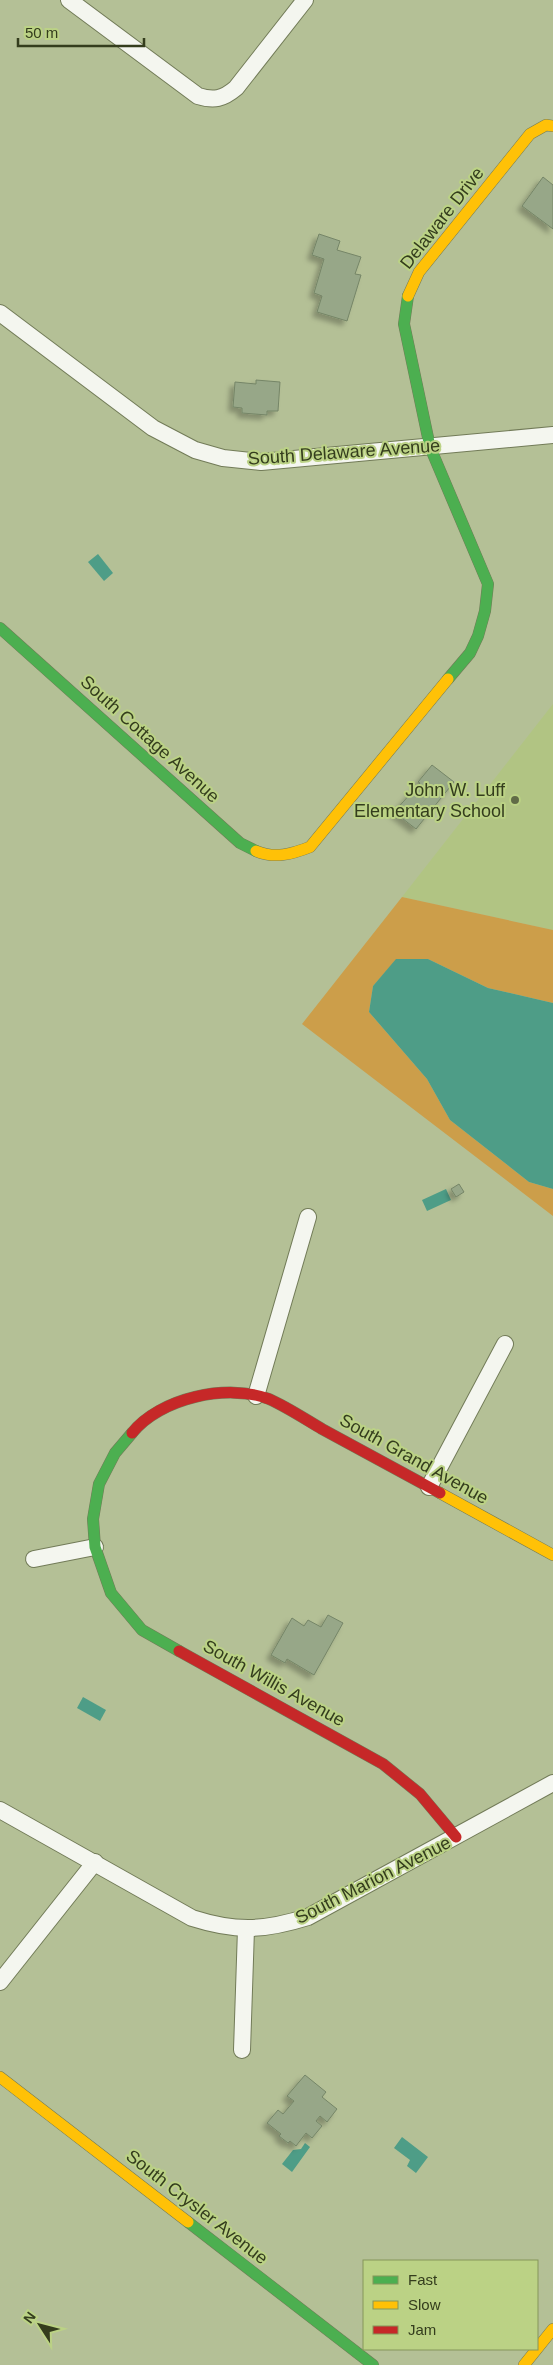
<svg xmlns="http://www.w3.org/2000/svg" width="553" height="2365" viewBox="0 0 553 2365" font-family="Helvetica,sans-serif">
  <style>
    .built { fill: #b1c483 }
    .green { fill: #cc9e4a }
    .water { fill: #4e9d87 }
    .building { fill: #97a788; stroke: #758567; filter: url(#shadow) }
    .lines { fill: none; stroke-linecap: round; stroke-linejoin: round }
    .street-casing { stroke: #727b58; stroke-width: 18 }
    .fast-casing { stroke: #727b58; stroke-width: 12 }
    .slow-casing { stroke: #727b58; stroke-width: 12 }
    .jam-casing { stroke: #727b58; stroke-width: 12 }
    .street { stroke: #f4f6ef; stroke-width: 16 }
    .fast { stroke: #4caf50; stroke-width: 11 }
    .slow { stroke: #ffc107; stroke-width: 11 }
    .jam { stroke: #c62828; stroke-width: 11 }
    .poi-dot { fill: #616b47; stroke: #bbd285; stroke-width: 2 }
    .labels { text-anchor: middle; stroke-width: 4; stroke-linejoin: round; paint-order: stroke }
    .street-label { font-size: 18px; fill: #343d1d; stroke: #bbd285 }
    .poi-label { font-size: 18px; fill: #343d1d; stroke: #bbd285; text-anchor: end }
  </style>
  <defs>
    <filter id="shadow"><feDropShadow dx="-4.5" dy="4.5" stdDeviation="2.5" flood-color="#0004"/></filter>
  </defs>
  <rect width="100%" height="100%" fill="#b4c096"/>
  <path class="built" d="M553,704V930L402,897Z"/>
  <path class="green" d="M402,897L553,930V1003L488,988L428,959H397L373,986L369,1012L427,1079L450,1120L529,1182L553,1189V1216L302,1024Z"/>
  <g class="water">
    <path d="M98,554L113,573L104,581L88,562Z"/>
    <path d="M396,959H428L488,988L553,1003V1189L529,1182L450,1120L427,1079L369,1012L373,986Z"/>
    <path d="M446,1189L451,1200L427,1211L422,1200Z"/>
    <path d="M83,1697L106,1710L100,1721L77,1708Z"/>
    <path d="M402,2137L428,2157L416,2173L407,2166L410,2160L394,2148Z"/>
    <path d="M305,2143L310,2147L292,2172L282,2164L293,2150L301,2149Z"/>
  </g>
  <g class="building">
    <path d="M543,177L553,185V229L522,206Z"/>
    <path d="M319,234L340,241L337,250L361,257L355,274L361,275L347,321L317,312L322,296L314,293L324,259L312,255Z"/>
    <path d="M256,380L280,382L278,411H267V415L242,413V408L233,407L235,382L256,384Z"/>
    <path d="M432,765L454,782L416,829L394,812L420,783L418,782Z"/>
    <path d="M459,1184L464,1192L456,1197L451,1189Z"/>
    <path d="M328,1615L343,1623L314,1675L287,1659L285,1663L271,1655L292,1618L304,1626L308,1620L321,1627Z"/>
    <path d="M305,2075L326,2092L322,2097L337,2109L327,2122L320,2116L316,2121L322,2126L312,2138L306,2133L296,2146L290,2141L288,2143L279,2136L281,2134L267,2123L278,2110L283,2114L294,2101L287,2096Z"/>
  </g>
  <g class="lines">
    <defs>
      <g id="street">
        <path d="M69,0L198,96C214,101 223,99 236,88L305,0"/>
        <path d="M0,313L153,428L195,450L223,458L261,462L553,435"/>
        <path d="M256,1396L308,1217"/>
        <path d="M429,1487L505,1344"/>
        <path d="M34,1559L95,1547"/>
        <path d="M0,1810L192,1918C236,1932 263,1931 308,1917L553,1783"/>
        <path d="M0,1982L95,1862"/>
        <path d="M242,2050L246,1929"/>
      </g>
      <g id="fast">
        <path d="M408,296L404,324L430,447L488,584L485,611L478,636L470,653L448,679"/>
        <path d="M0,628L240,843L256,851"/>
        <path d="M132,1433L115,1453L99,1484L93,1519L95,1547L111,1593L142,1630L179,1651"/>
        <path d="M188,2222L373,2365"/>
      </g>
      <g id="slow">
        <path d="M408,296L419,272L530,134L546,125L553,126"/>
        <path d="M256,851C275,859 292,854 310,847L448,679"/>
        <path d="M440,1493L553,1555"/>
        <path d="M0,2077L188,2222"/>
        <path d="M524,2365L553,2329"/>
      </g>
      <g id="jam">
        <path d="M132,1433C160,1398 227,1383 269,1399C287,1407 305,1419 322,1429C361,1450 401,1472 440,1493"/>
        <path d="M179,1651L383,1764L420,1794L456,1837"/>
      </g>
    </defs>
    <use href="#street" class="street-casing"/>
    <use href="#fast" class="fast-casing"/>
    <use href="#slow" class="slow-casing"/>
    <use href="#jam" class="jam-casing"/>
    <use href="#street" class="street"/>
    <use href="#fast" class="fast"/>
    <use href="#slow" class="slow"/>
    <use href="#jam" class="jam"/>
  </g>
  <circle class="poi-dot" cx="515" cy="800" r="5"/>
  <g class="labels">
    <g class="street-label">
      <text transform="translate(442 218) rotate(-52)" y="6">Delaware Drive</text>
      <text transform="translate(344 452) rotate(-4)" y="6">South Delaware Avenue</text>
      <text transform="translate(150 739) rotate(42)" y="6">South Cottage Avenue</text>
      <text transform="translate(414 1459) rotate(29)" y="6">South Grand Avenue</text>
      <text transform="translate(274 1683) rotate(29)" y="6">South Willis Avenue</text>
      <text transform="translate(373 1880) rotate(-27)" y="6">South Marion Avenue</text>
      <text transform="translate(197 2207) rotate(38)" y="6">South Crysler Avenue</text>
    </g>
    <g class="poi-label">
      <text x="505" y="796">John W. Luff<tspan x="505" dy="21">Elementary School</tspan></text>
    </g>
  </g>
  <rect x="363" y="2260" width="175" height="90" fill="#bbd285" stroke="#85965b"/>
  <rect x="373" y="2276" width="25" height="8" fill="#4caf50" stroke="#85965b"/>
  <text x="408" y="2285" font-size="15" fill="#343d1d">Fast</text>
  <rect x="373" y="2301" width="25" height="8" fill="#ffc107" stroke="#85965b"/>
  <text x="408" y="2310" font-size="15" fill="#343d1d">Slow</text>
  <rect x="373" y="2326" width="25" height="8" fill="#c62828" stroke="#85965b"/>
  <text x="408" y="2335" font-size="15" fill="#343d1d">Jam</text>
  <g transform="translate(40 2325) rotate(306)" stroke="#bbd285" stroke-width="4" paint-order="stroke">
  <path d="M0-4L9 19L0 12L-9 19Z" fill="#343d1d"/>
  <text y="-8" font-size="14" font-weight="bold" text-anchor="middle" fill="#343d1d">N</text>
  </g>
  <path d="M18 38v8h126v-8" fill="none" stroke="#343d1d" stroke-width="2.5"/>
  <text x="25" y="38" font-size="15" fill="#343d1d" stroke="#bbd285" stroke-width="4" paint-order="stroke">50 m</text>
</svg>
